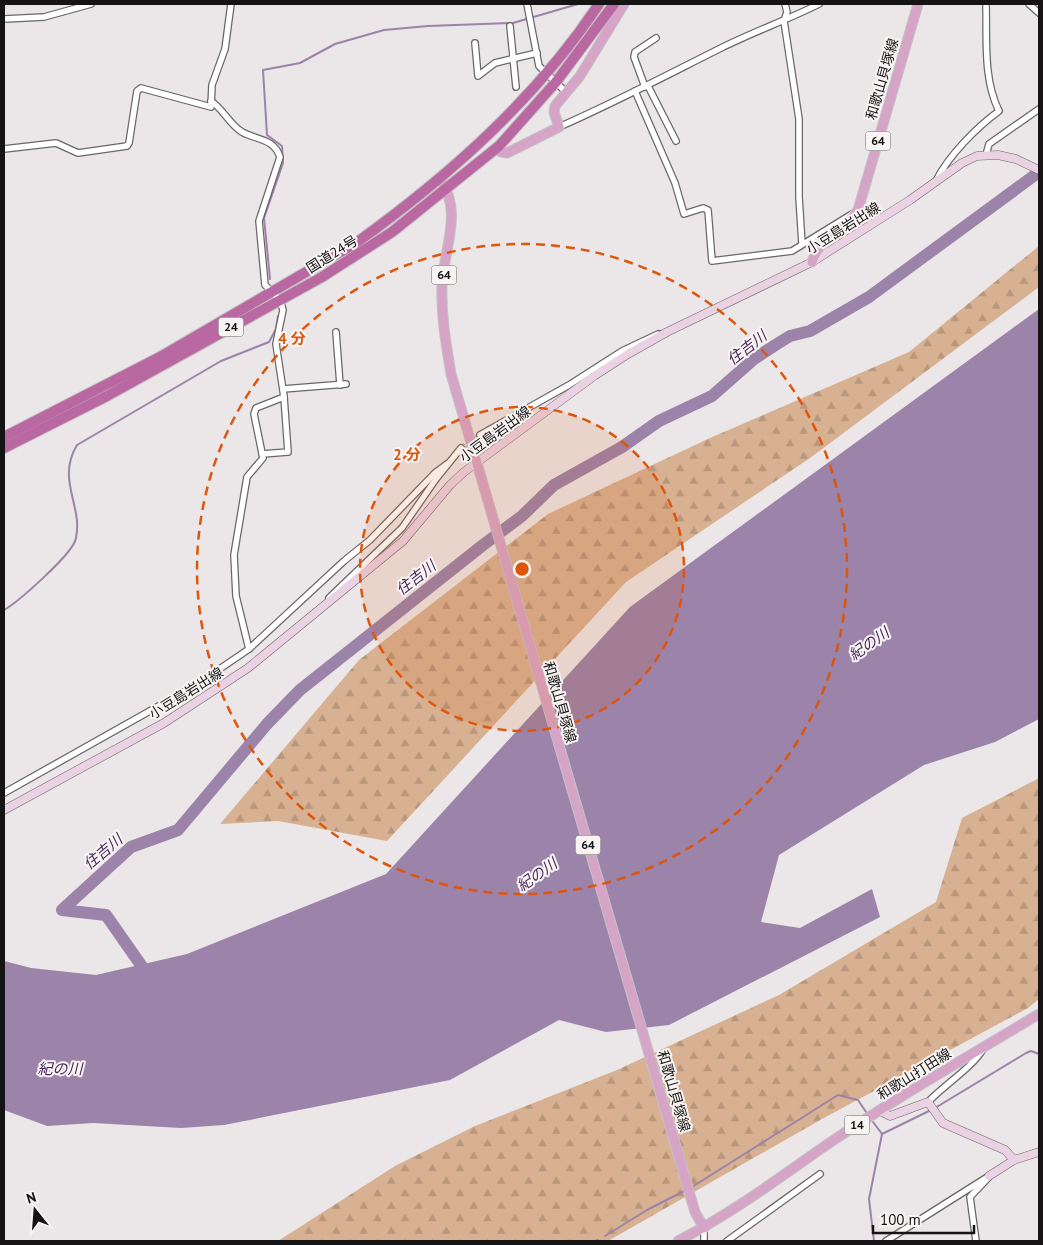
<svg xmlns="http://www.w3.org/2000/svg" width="1043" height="1245" viewBox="0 0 1043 1245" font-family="'PT Sans','Noto Sans JP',sans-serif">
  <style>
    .forest { fill: url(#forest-firs) }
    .water { fill: #9b83aa }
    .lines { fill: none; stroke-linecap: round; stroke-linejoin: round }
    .stream { stroke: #9b83aa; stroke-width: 2 }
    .river { stroke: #9b83aa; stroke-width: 12 }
    .street-tunnel { stroke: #cbc6c7; stroke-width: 5.5; stroke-dasharray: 5.5 3; stroke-linecap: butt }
    .street-casing { stroke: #6b6667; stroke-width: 8 }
    .secondary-casing { stroke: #6b6667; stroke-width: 9 }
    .primary-casing { stroke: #c2c2c2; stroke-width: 11 }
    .highway-casing { stroke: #c2c2c2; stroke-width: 12 }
    .street { stroke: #fff; stroke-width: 5.5 }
    .secondary { stroke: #ead2e3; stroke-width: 8 }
    .primary { stroke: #d6a4c7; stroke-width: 9 }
    .highway { stroke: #ba68a2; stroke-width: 10 }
    .ring { fill: none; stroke: #dd560c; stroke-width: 2.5; stroke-dasharray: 9 6 }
    .labels { text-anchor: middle; stroke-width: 4; stroke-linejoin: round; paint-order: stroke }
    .shield { fill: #f9f4f4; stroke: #595656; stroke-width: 1 }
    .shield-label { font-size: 12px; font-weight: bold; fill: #151313 }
    .street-label { font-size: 14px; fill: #151313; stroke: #f9f4f4 }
    .water-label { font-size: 15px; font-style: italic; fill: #47275a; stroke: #f9f4f4 }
    .centre { fill: #dd560c; stroke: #f9f4f4; stroke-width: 2.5 }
    .ring-label { font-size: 15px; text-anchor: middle; font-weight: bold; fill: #dd560c; stroke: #f9f4f4; stroke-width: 4; stroke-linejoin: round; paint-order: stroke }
  </style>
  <defs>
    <pattern id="forest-firs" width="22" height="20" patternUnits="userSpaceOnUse" patternTransform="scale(1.25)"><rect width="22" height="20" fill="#d7b191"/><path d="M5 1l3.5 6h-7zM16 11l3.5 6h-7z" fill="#b8977c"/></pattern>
  </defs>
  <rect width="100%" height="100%" fill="#ebe6e7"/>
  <g class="forest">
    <path d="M1039,246V287L810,458L626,582L387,841L278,821L220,824L359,660L548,514L710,438L909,352Z"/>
    <path d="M1039,778V999L1028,1008L822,1119L608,1241H278L395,1166L475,1126L617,1070L779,995L936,902L962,818Z"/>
  </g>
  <path class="water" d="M1039,309V719L995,742L924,765L779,855L761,922L800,928L872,889L880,917L669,1025L606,1032L559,1020L450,1080L224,1125L181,1128L93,1123L47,1126L4,1110V961L31,968L96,975L187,954L386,874L630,607Z"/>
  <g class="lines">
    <g class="stream">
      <path d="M270,279L264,218L283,163L282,146L267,135L263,70L300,63L335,44L384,30L428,26L513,23L578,4"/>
      <path d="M4,610C18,602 74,553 76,538C83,505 56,480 77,445L221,361L269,342L276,329L278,316"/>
      <path d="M935,1108L1026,1053L1031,1051L1039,1054"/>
      <path d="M873,1122L882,1134L869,1199L874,1241"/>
      <path d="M882,1134L931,1110"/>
      <path d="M692,1187L838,1095L858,1100L866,1112"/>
      <path d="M605,1236L647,1210L686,1190"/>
      <path d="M595,1241L598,1240"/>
    </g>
    <path class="river" d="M150,978L106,915L62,910L131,847L178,830L267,724L300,690L483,545L522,516L554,485L622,447L659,421L712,396L754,359L777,344L790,336L810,331L869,297L1039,172"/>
    <path class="street-tunnel" d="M461,448L480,435"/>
    <defs>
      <g id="street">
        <path d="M527,4L539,66L566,92"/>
        <path d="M785,4L787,12L784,21L799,119V197L802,244"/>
        <path d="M1029,4L1039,13"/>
        <path d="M4,19L44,17L91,4"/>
        <path d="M510,26L516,87"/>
        <path d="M475,43L478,76L495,63L537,53"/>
        <path d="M648,86L676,141"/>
        <path d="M645,87L634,57L635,52L656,38"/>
        <path d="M635,91L675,183L684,214L703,208L708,210L712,261L792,251L852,214"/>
        <path d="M211,101C223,109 230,125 242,132C256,140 274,138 280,157L259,221L265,285L280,300L283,310L276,344L284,397L256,408L254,414L263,458L247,477L234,555L236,596L249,649"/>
        <path d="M559,127C614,103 667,75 721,48C753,32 787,20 819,4"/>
        <path d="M4,149L56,143L78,153L127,146L129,143L137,91L141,88L211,107L212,85L225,49L231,4"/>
        <path d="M986,155L989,144L1039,109"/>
        <path d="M936,181C948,156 977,127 999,111C983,79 987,39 986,4"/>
        <path d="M336,332L340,385"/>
        <path d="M283,389L346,384"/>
        <path d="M480,435L569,385L622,351L658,334"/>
        <path d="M262,454L288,452L284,397"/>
        <path d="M329,598L402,528L436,479L461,448"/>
        <path d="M4,793L196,685L249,649L344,561L370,540L435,473L447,464"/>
        <path d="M928,1102C944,1085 973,1067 983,1049"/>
        <path d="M704,1228V1241"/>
        <path d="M727,1241L820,1174"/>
        <path d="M886,1241L989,1176"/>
        <path d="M976,1241L970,1197L988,1178"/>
      </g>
      <g id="secondary">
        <path d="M4,810L164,723L248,668L403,541L450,485L464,472L594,376L628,354L667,332L812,262L910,200L962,163L977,156L998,155L1016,159L1039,170"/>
        <path d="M880,1111L890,1116L928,1102L943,1123L1005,1150L1014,1160"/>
        <path d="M989,1176L1014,1160L1039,1152"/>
      </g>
      <g id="primary">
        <path d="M497,147L501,152L507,153L559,127L554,112L555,106L580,76L624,4"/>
        <path d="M440,179C464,212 443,250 442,286C441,316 446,344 451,374L695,1212L704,1228"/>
        <path d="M812,262C818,241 846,228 858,210L918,4"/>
        <path d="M678,1241C729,1215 775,1181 822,1148C892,1100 966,1058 1039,1014"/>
      </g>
      <g id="highway">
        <path d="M4,437L160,357L356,243C449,176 535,100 599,4"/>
        <path d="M4,448L107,396L322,277L392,232L499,146L556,82L614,4"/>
      </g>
    </defs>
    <use href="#street" class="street-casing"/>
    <use href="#secondary" class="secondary-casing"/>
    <use href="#primary" class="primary-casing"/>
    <use href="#highway" class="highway-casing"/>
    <use href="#street" class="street"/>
    <use href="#secondary" class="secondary"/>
    <use href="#primary" class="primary"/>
    <use href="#highway" class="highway"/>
  </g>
  <circle cx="522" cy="569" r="162" fill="#dd560c" fill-opacity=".12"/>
  <g class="ring">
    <circle cx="522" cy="569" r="162"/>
    <circle cx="522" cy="569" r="325"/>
  </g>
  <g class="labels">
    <g class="shield">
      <rect x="865.5" y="131.5" width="25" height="19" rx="4"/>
      <rect x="431.5" y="265.5" width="25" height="19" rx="4"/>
      <rect x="218.5" y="317.5" width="25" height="19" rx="4"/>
      <rect x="575.5" y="835.5" width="25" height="19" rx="4"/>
      <rect x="844.5" y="1115.5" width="25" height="19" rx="4"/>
    </g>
    <g class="shield-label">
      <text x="878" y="145">64</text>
      <text x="444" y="279">64</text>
      <text x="231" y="331">24</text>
      <text x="588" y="849">64</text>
      <text x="857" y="1129">14</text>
    </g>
    <g class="street-label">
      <text transform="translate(882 79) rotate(-74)" y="5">和歌山貝塚線</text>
      <text transform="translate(843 228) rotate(-32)" y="5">小豆島岩出線</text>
      <text transform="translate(332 254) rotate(-32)" y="5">国道24号</text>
      <text transform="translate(495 434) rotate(-36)" y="5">小豆島岩出線</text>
      <text transform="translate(186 693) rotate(-32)" y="5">小豆島岩出線</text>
      <text transform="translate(560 702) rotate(74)" y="5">和歌山貝塚線</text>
      <text transform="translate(914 1074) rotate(-32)" y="5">和歌山打田線</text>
      <text transform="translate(674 1091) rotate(74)" y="5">和歌山貝塚線</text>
    </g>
    <g class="water-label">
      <text transform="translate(747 348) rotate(-38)" y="5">住吉川</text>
      <text transform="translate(416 578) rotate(-38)" y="5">住吉川</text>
      <text transform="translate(869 644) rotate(-35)" y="5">紀の川</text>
      <text transform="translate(103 852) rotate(-40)" y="5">住吉川</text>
      <text transform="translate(537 875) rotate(-35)" y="5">紀の川</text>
      <text x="60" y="1074">紀の川</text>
    </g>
  </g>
  <circle cx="522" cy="569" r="8" class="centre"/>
  <g class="ring-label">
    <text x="292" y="344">4 分</text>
    <text x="407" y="460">2 分</text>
  </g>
  <rect width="1043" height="1245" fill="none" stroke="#151313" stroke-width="10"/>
  <g transform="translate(35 1210) rotate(343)" stroke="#f9f4f4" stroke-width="4" paint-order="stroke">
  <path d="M0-4L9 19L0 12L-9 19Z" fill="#151313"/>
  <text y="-8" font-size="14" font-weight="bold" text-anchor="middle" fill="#151313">N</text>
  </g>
  <path d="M873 1225v8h101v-8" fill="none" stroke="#151313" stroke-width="2.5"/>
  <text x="880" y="1225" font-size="15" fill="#151313" stroke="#f9f4f4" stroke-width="4" paint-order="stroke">100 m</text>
</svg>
